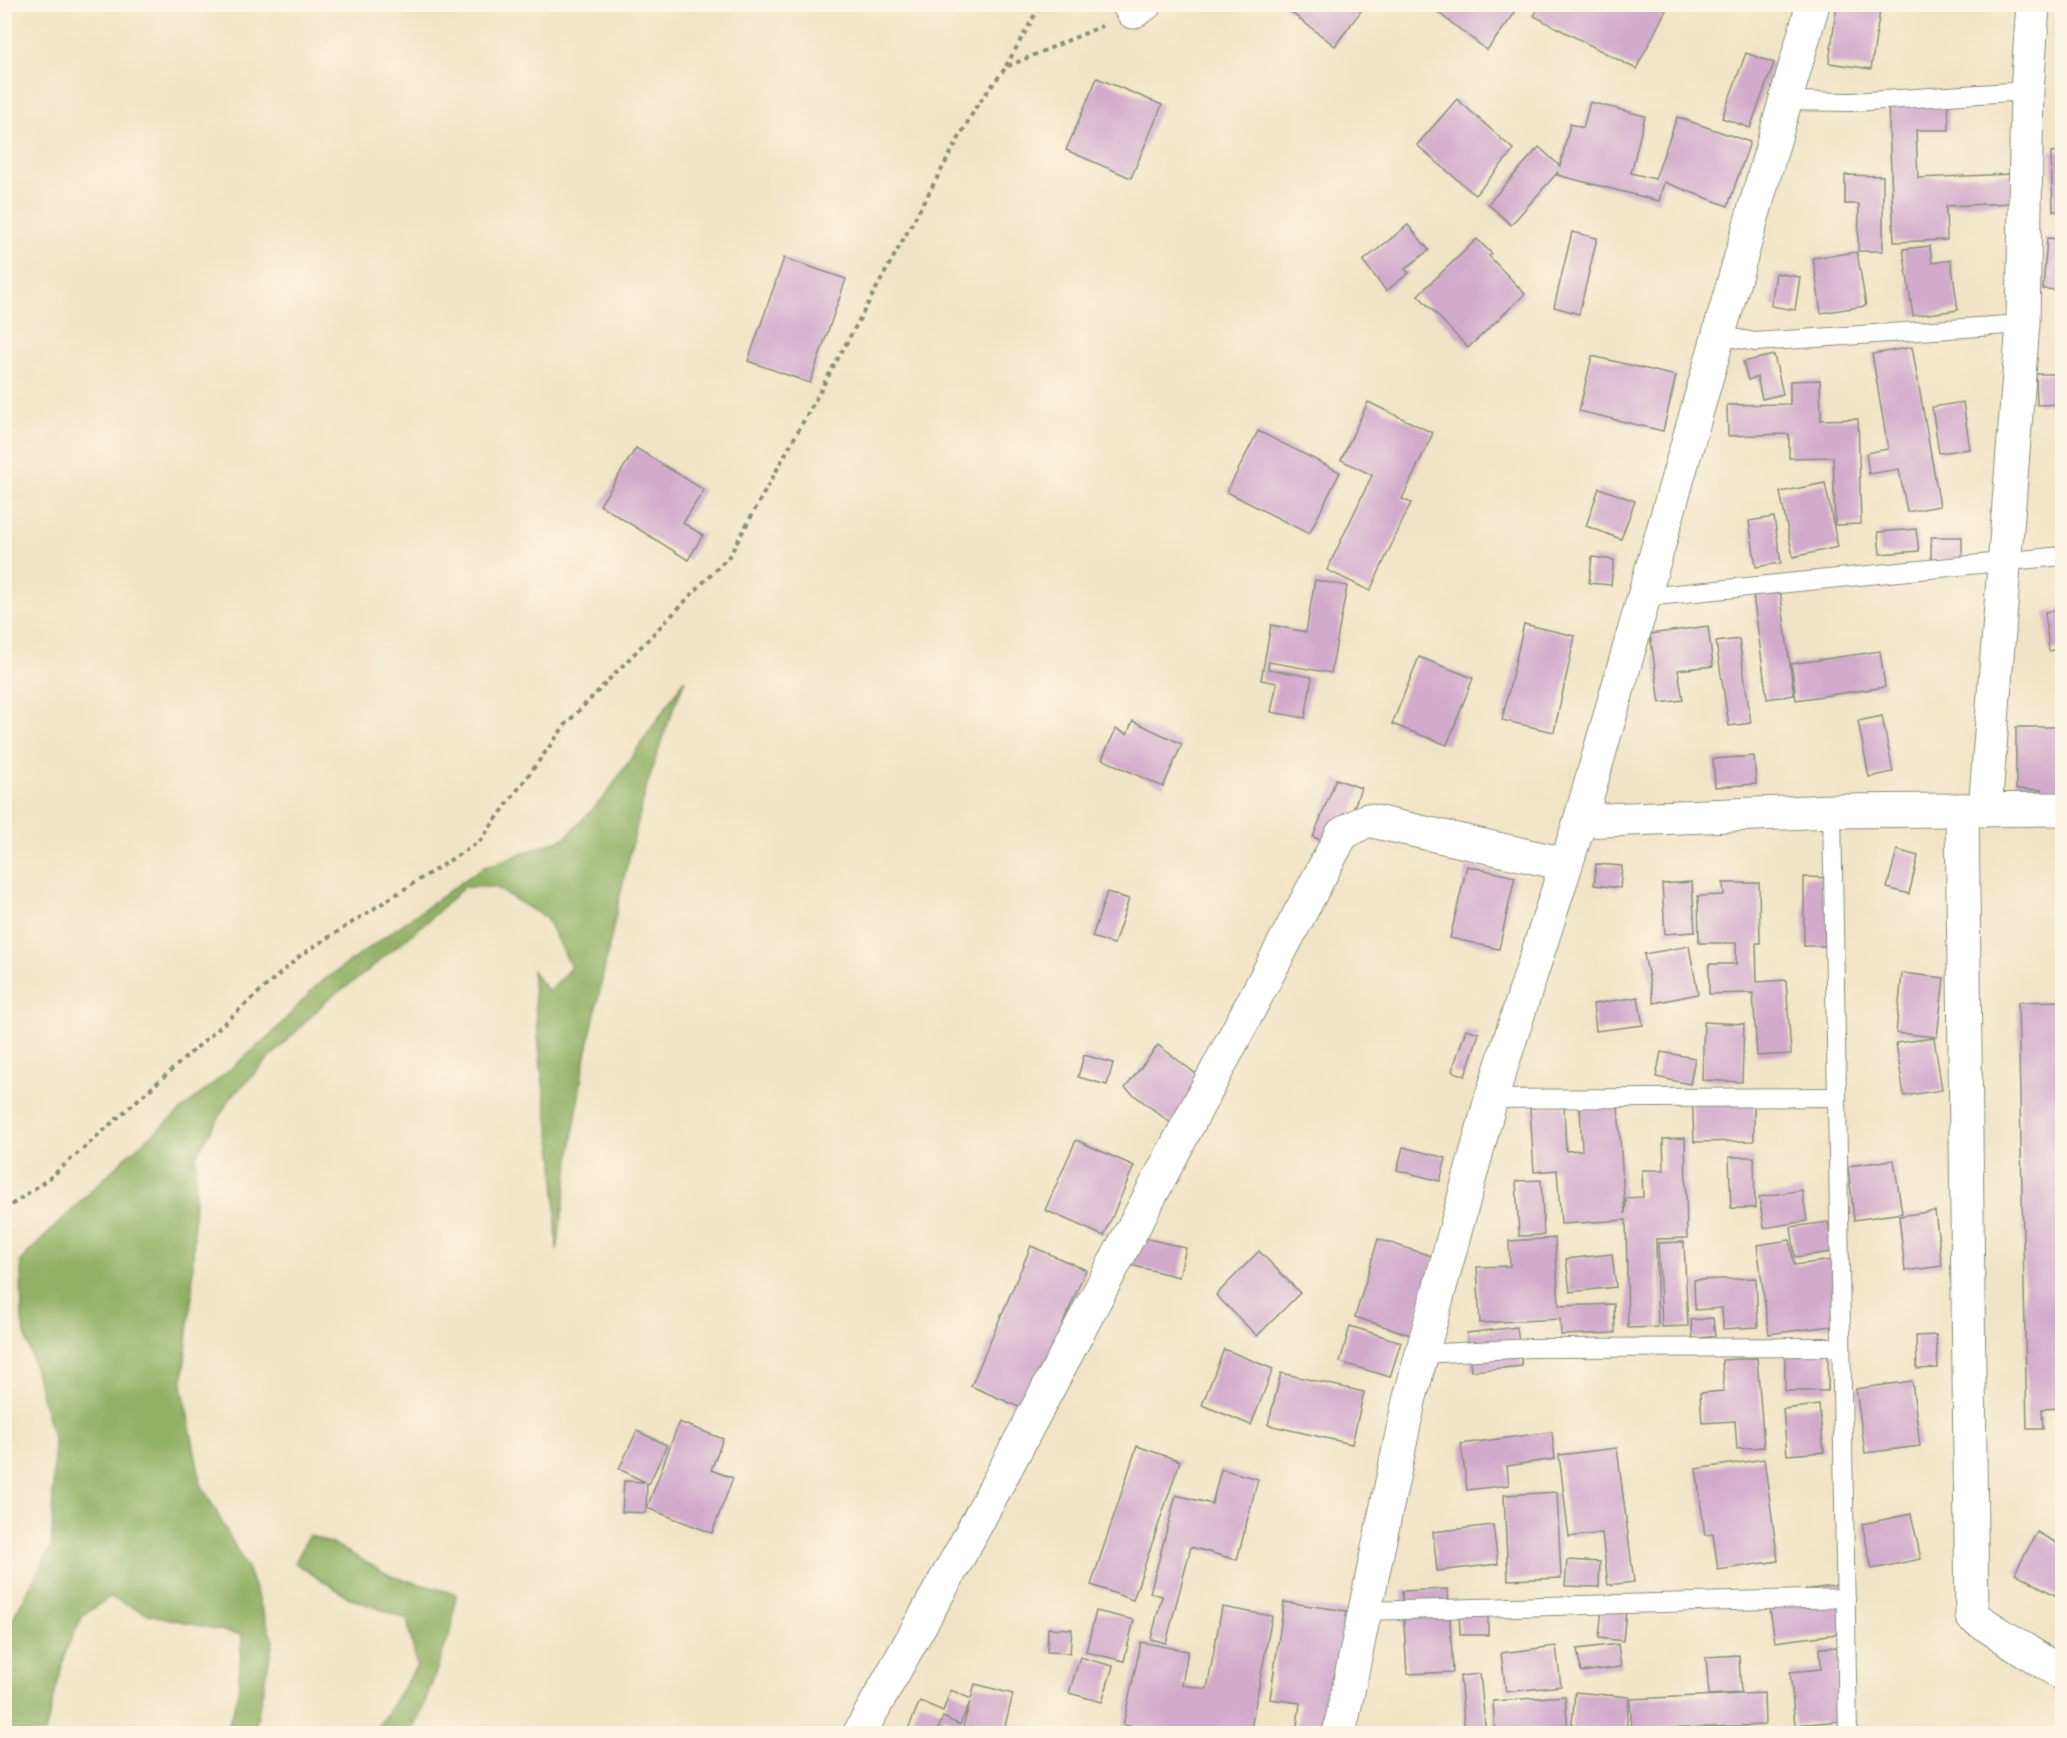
<svg xmlns="http://www.w3.org/2000/svg" width="2067" height="1738" viewBox="0 0 2067 1738" font-family="Delius,sans-serif">
  <style>
    .forest { fill: #91b165; stroke: #58774c; stroke-width: 1.5 }
    .building { fill: #d1aacc }
    .lines { fill: none; stroke-linecap: round; stroke-linejoin: round }
    .service-casing { stroke: #88907c; stroke-width: 20 }
    .minor-casing { stroke: #88907c; stroke-width: 35 }
    .tertiary-casing { stroke: #88907c; stroke-width: 35 }
    .path { stroke: #88907c; stroke-width: 4; stroke-dasharray: 4.5 4.5; stroke-linecap: butt }
    .service { stroke: #fff; stroke-width: 18 }
    .minor { stroke: #fff; stroke-width: 33 }
    .tertiary { stroke: #fff; stroke-width: 33 }
  </style>
  <rect width="100%" height="100%" fill="#fcf5e5"/>
  <filter id="ink" filterUnits="userSpaceOnUse"><feTurbulence type="fractalNoise" baseFrequency=".0167" numOctaves="2"/><feDisplacementMap in="SourceGraphic" scale="12" xChannelSelector="R" yChannelSelector="G"/><feConvolveMatrix kernelMatrix="1 2 1 2 8 2 1 2 1" color-interpolation-filters="sRGB"/></filter>
  <filter id="wash" filterUnits="userSpaceOnUse"><feTurbulence type="fractalNoise" baseFrequency=".008" numOctaves="4" result="noise"/><feDisplacementMap in="SourceGraphic" scale="24" xChannelSelector="R" yChannelSelector="G"/><feGaussianBlur stdDeviation="1.35" result="paint"/><feColorMatrix in="noise" values="0 0 0 0 0 0 0 0 0 0 0 0 0 0 0 0 0 1.4 0 .05"/><feComposite in="paint" operator="in"/></filter>
  <g filter="url(#wash)">
    <rect width="100%" height="100%" fill="#f1e3c5"/>
    <g class="forest">
      <path d="M685,679L663,736L646,788L621,890L582,1074L557,1250L554,1160L542,1077L532,971L549,992L571,967L546,918L495,887H464L429,920L356,980L329,998L231,1097L196,1155L192,1296L182,1386L201,1484L248,1570L273,1641L254,1733H226L238,1695L242,1635L148,1614L110,1597L83,1615L66,1650L45,1733H5V1633L52,1546L54,1441L22,1322L21,1260L129,1154L271,1035L317,985L482,868L565,838L606,795Z"/>
      <path d="M309,1535L339,1547L391,1576L456,1594L452,1627L423,1708L411,1733H374L417,1666L407,1619L350,1598L295,1563Z"/>
    </g>
    <g id="blocks">
      <g class="building">
        <path d="M1286,4H1366L1335,46L1284,7Z"/>
        <path d="M1540,4H1669L1636,69L1534,16Z"/>
        <path d="M1837,4H1881L1871,69L1829,63Z"/>
        <path d="M1428,5H1504L1515,13L1487,50Z"/>
        <path d="M1746,53L1774,63L1750,128L1722,118Z"/>
        <path d="M1097,78L1162,105L1131,178L1066,150Z"/>
        <path d="M1457,99L1514,150L1475,195L1417,145Z"/>
        <path d="M1948,99L1949,130H1916L1918,178L2011,174L2012,203L1946,206L1947,240L1894,242L1888,102Z"/>
        <path d="M1590,102L1645,116L1631,173L1655,179L1677,117L1750,142L1728,206L1664,182L1659,201L1557,175L1558,172L1511,225L1488,204L1539,147L1560,166L1570,124L1583,128Z"/>
        <path d="M2062,151V211H2053L2051,152Z"/>
        <path d="M1845,175L1883,176V251H1858L1859,204H1845Z"/>
        <path d="M1408,225L1429,250L1405,269L1409,273L1386,291L1363,261Z"/>
        <path d="M1572,232L1597,238L1579,314L1554,307Z"/>
        <path d="M2047,238L2062,239V290L2043,289Z"/>
        <path d="M1477,239L1492,254L1489,256L1525,294L1468,348L1418,295Z"/>
        <path d="M1930,246L1932,263L1951,260L1958,310L1913,316L1903,249Z"/>
        <path d="M1857,252L1866,306L1821,313L1813,258Z"/>
        <path d="M784,258L846,279L810,383L748,361Z"/>
        <path d="M1776,273L1800,277L1795,310L1771,306Z"/>
        <path d="M1912,347L1940,506L1907,512L1899,469L1869,474L1866,453L1888,449L1872,354Z"/>
        <path d="M1774,355L1783,394L1762,399L1757,377L1748,380L1743,362Z"/>
        <path d="M1592,356L1676,376L1663,431L1579,411Z"/>
        <path d="M2036,374H2062V404L2037,405Z"/>
        <path d="M1820,380L1821,420L1858,419L1861,524L1835,525L1833,457L1789,458V434L1728,436L1727,405L1790,404V381Z"/>
        <path d="M1368,402L1433,433L1402,499L1411,503L1370,591L1327,570L1372,475L1341,460Z"/>
        <path d="M1963,402L1970,449L1939,453L1932,407Z"/>
        <path d="M1258,431L1340,472L1309,534L1227,492Z"/>
        <path d="M636,448L704,490L683,523L703,535L688,560L600,505Z"/>
        <path d="M1825,483L1838,547L1793,557L1780,492Z"/>
        <path d="M1599,488L1635,501L1621,539L1586,526Z"/>
        <path d="M1774,517L1781,563L1756,567L1749,521Z"/>
        <path d="M1916,529L1919,551L1880,554L1878,532Z"/>
        <path d="M1931,537H1962V560L1931,559Z"/>
        <path d="M1592,557L1614,560L1611,585L1589,583Z"/>
        <path d="M1315,580L1347,586L1331,673L1269,662L1268,669L1312,677L1305,718L1271,712L1277,683L1261,680L1271,625L1306,632Z"/>
        <path d="M1780,590L1794,695L1767,699L1753,594Z"/>
        <path d="M2062,610V649L2049,651L2045,612Z"/>
        <path d="M1524,624L1575,636L1554,732L1502,720Z"/>
        <path d="M1708,626L1713,666L1678,670L1683,700L1660,703L1650,634Z"/>
        <path d="M1739,639L1751,723L1729,726L1716,642Z"/>
        <path d="M1880,651L1885,687L1796,700L1791,664Z"/>
        <path d="M1419,657L1473,678L1447,745L1392,724Z"/>
        <path d="M1882,716L1893,772L1869,777L1858,721Z"/>
        <path d="M1133,721L1182,744L1163,787L1102,759L1116,729L1127,734Z"/>
        <path d="M2016,727H2062V806H2041L2042,790L2016,789Z"/>
        <path d="M1754,756L1756,784L1715,787L1713,759Z"/>
        <path d="M1336,779L1361,788L1351,816L1343,813L1331,844L1313,837Z"/>
        <path d="M1897,850L1918,856L1909,894L1887,888Z"/>
        <path d="M1596,864L1622,866L1620,888L1594,885Z"/>
        <path d="M1467,866L1515,877L1499,949L1450,938Z"/>
        <path d="M1804,877L1839,878L1838,946H1804Z"/>
        <path d="M1692,882L1695,932L1665,934L1662,884Z"/>
        <path d="M1723,883H1759L1760,943H1756L1757,982L1786,980L1791,1054L1757,1056L1753,993L1709,994V964H1736V943H1699L1698,896L1724,895Z"/>
        <path d="M1107,892L1129,899L1114,944L1092,937Z"/>
        <path d="M1689,946L1698,994L1654,1003L1644,954Z"/>
        <path d="M1902,973L1944,978L1937,1037L1896,1033Z"/>
        <path d="M1638,997L1643,1025L1596,1031L1593,1004Z"/>
        <path d="M2062,1001V1408L2042,1409L2043,1429H2027L2018,1002Z"/>
        <path d="M1704,1022L1744,1024L1742,1082L1702,1080Z"/>
        <path d="M1466,1029L1479,1033L1465,1076L1452,1071Z"/>
        <path d="M1934,1038L1942,1090L1904,1096L1896,1043Z"/>
        <path d="M1158,1045L1204,1080L1171,1123L1125,1088Z"/>
        <path d="M1661,1052L1695,1058L1690,1084L1656,1077Z"/>
        <path d="M1084,1055L1113,1063L1107,1085L1078,1077Z"/>
        <path d="M1754,1093V1141L1694,1142L1692,1094Z"/>
        <path d="M1564,1105L1566,1151L1582,1150L1580,1107L1618,1105L1625,1214L1626,1198L1643,1197L1642,1170H1664L1663,1139L1685,1138L1687,1238L1656,1239L1658,1327L1628,1328L1626,1220L1561,1224L1557,1170L1534,1172L1530,1108Z"/>
        <path d="M1076,1140L1134,1166L1104,1236L1045,1210Z"/>
        <path d="M1403,1147L1446,1158L1440,1181L1397,1170Z"/>
        <path d="M1729,1157H1754L1755,1208H1731Z"/>
        <path d="M1894,1160L1902,1213L1854,1220L1848,1166Z"/>
        <path d="M1541,1180L1544,1235L1519,1236L1516,1181Z"/>
        <path d="M1802,1190L1807,1221L1764,1228L1759,1197Z"/>
        <path d="M1935,1211L1942,1266L1905,1271L1899,1216Z"/>
        <path d="M1828,1222L1832,1252L1795,1257L1791,1227Z"/>
        <path d="M1132,1235L1186,1248L1179,1277L1126,1264Z"/>
        <path d="M1555,1238L1559,1306L1614,1304L1615,1333L1561,1335L1560,1319L1480,1323L1477,1267L1510,1266L1509,1241Z"/>
        <path d="M1378,1239L1435,1257L1411,1335L1355,1317Z"/>
        <path d="M1790,1240L1794,1265L1832,1260L1840,1325L1769,1334L1757,1245Z"/>
        <path d="M1684,1242L1688,1326L1662,1327L1658,1243Z"/>
        <path d="M1031,1246L1086,1270L1026,1410L971,1386Z"/>
        <path d="M1259,1251L1300,1293L1257,1336L1216,1295Z"/>
        <path d="M1612,1254L1616,1287L1570,1292L1566,1259Z"/>
        <path d="M1756,1278L1758,1327L1723,1329L1722,1308L1695,1310L1694,1280Z"/>
        <path d="M1713,1318L1715,1336L1693,1339L1691,1320Z"/>
        <path d="M1350,1326L1401,1342L1390,1377L1340,1362Z"/>
        <path d="M1517,1327L1522,1366L1471,1371L1467,1333Z"/>
        <path d="M1936,1335L1938,1368L1917,1369L1916,1336Z"/>
        <path d="M1224,1349L1273,1369L1251,1425L1202,1405Z"/>
        <path d="M1828,1351V1391H1785V1352Z"/>
        <path d="M1757,1358L1764,1447L1737,1449L1735,1421L1702,1423L1700,1393L1724,1391L1722,1360Z"/>
        <path d="M1281,1373L1364,1392L1352,1444L1268,1425Z"/>
        <path d="M1912,1381L1920,1446L1865,1453L1856,1389Z"/>
        <path d="M1819,1405L1824,1452L1787,1455L1783,1409Z"/>
        <path d="M679,1422L723,1439L711,1470L733,1478L712,1533L647,1508Z"/>
        <path d="M637,1431L667,1445L649,1484L647,1483L646,1513L622,1512L624,1481L645,1482L619,1469Z"/>
        <path d="M1552,1432L1555,1459L1507,1466L1509,1485L1467,1490L1461,1444Z"/>
        <path d="M1137,1446L1180,1461L1133,1600L1091,1585Z"/>
        <path d="M1617,1448L1634,1582L1608,1585L1602,1533L1569,1537L1559,1455Z"/>
        <path d="M1764,1459L1778,1561L1718,1570L1713,1534L1705,1535L1696,1469Z"/>
        <path d="M1221,1469L1258,1479L1237,1560L1191,1547L1166,1643L1151,1639L1162,1596L1150,1593L1176,1495L1212,1504Z"/>
        <path d="M1557,1492L1561,1578L1508,1580L1504,1495Z"/>
        <path d="M1911,1514L1921,1559L1872,1569L1862,1524Z"/>
        <path d="M1493,1525L1498,1564L1437,1571L1433,1532Z"/>
        <path d="M2037,1532L2062,1546V1599L2015,1573Z"/>
        <path d="M1567,1560L1600,1562L1599,1587L1565,1586Z"/>
        <path d="M1846,1584L1852,1632L1775,1642L1768,1595Z"/>
        <path d="M1448,1589L1453,1672L1407,1674L1402,1591Z"/>
        <path d="M1284,1602L1347,1611L1329,1734H1296L1300,1703L1270,1699Z"/>
        <path d="M1222,1607L1272,1616L1250,1734L1220,1731L1219,1734H1169L1123,1725L1141,1642L1188,1651L1182,1685L1207,1689Z"/>
        <path d="M1602,1608L1626,1611L1623,1641L1599,1638Z"/>
        <path d="M1459,1610H1488V1635H1460Z"/>
        <path d="M1096,1611L1134,1620L1124,1661L1086,1652Z"/>
        <path d="M1048,1628L1072,1629L1070,1653L1047,1652Z"/>
        <path d="M1618,1644L1621,1667L1581,1672L1577,1649Z"/>
        <path d="M1556,1646L1561,1686L1506,1692L1501,1653Z"/>
        <path d="M1837,1647L1842,1721L1795,1725L1790,1672L1821,1669L1820,1648Z"/>
        <path d="M1739,1655L1741,1693L1709,1695L1706,1657Z"/>
        <path d="M1080,1657L1113,1666L1102,1702L1069,1693Z"/>
        <path d="M1480,1674L1486,1734H1465L1460,1676Z"/>
        <path d="M975,1684L1013,1694L1003,1734H961L970,1702L960,1725L943,1717L936,1734H906L920,1701L943,1711L951,1690L971,1699Z"/>
        <path d="M1575,1692L1629,1697L1626,1734H1571Z"/>
        <path d="M1764,1693L1765,1725L1662,1729V1734H1632L1630,1699Z"/>
        <path d="M1565,1696L1568,1734H1495L1493,1701Z"/>
      </g>
    </g>
  </g>
  <g filter="url(#ink)">
    <use href="#blocks" fill-opacity="0" stroke="#88907c" stroke-width="1.5"/>
    <g class="lines">
      <defs>
        <g id="service">
          <path d="M1784,101L1852,102L2027,91"/>
          <path d="M1718,335L1755,342L2023,324"/>
          <path d="M1645,597L2062,556"/>
          <path d="M1832,811L1848,1734"/>
          <path d="M1491,1099L1837,1097"/>
          <path d="M1422,1354L1531,1348L1841,1347"/>
          <path d="M1364,1611L1846,1598"/>
        </g>
        <g id="minor">
          <path d="M1128,4L1133,12L1145,4"/>
          <path d="M1962,810L1972,1616L2062,1674"/>
          <path d="M1985,810L2023,324L2027,91L2033,4"/>
          <path d="M1580,821L1832,811L2062,809"/>
          <path d="M859,1734L965,1545L1342,834L1367,820L1565,864"/>
        </g>
        <path id="tertiary" d="M1339,1734L1409,1401L1491,1099L1580,821L1813,4"/>
      </defs>
      <use href="#service" class="service-casing"/>
      <use href="#minor" class="minor-casing"/>
      <use href="#tertiary" class="tertiary-casing"/>
      <g class="path">
        <path d="M1006,66L1041,4"/>
        <path d="M4,1210L51,1177L301,955L480,841L566,724L730,555L976,107L1006,67L1102,26"/>
      </g>
      <use href="#service" class="service"/>
      <use href="#minor" class="minor"/>
      <use href="#tertiary" class="tertiary"/>
    </g>
  </g>
  <rect width="2067" height="1738" fill="none" stroke="#fcf5e5" stroke-width="24"/>
</svg>
